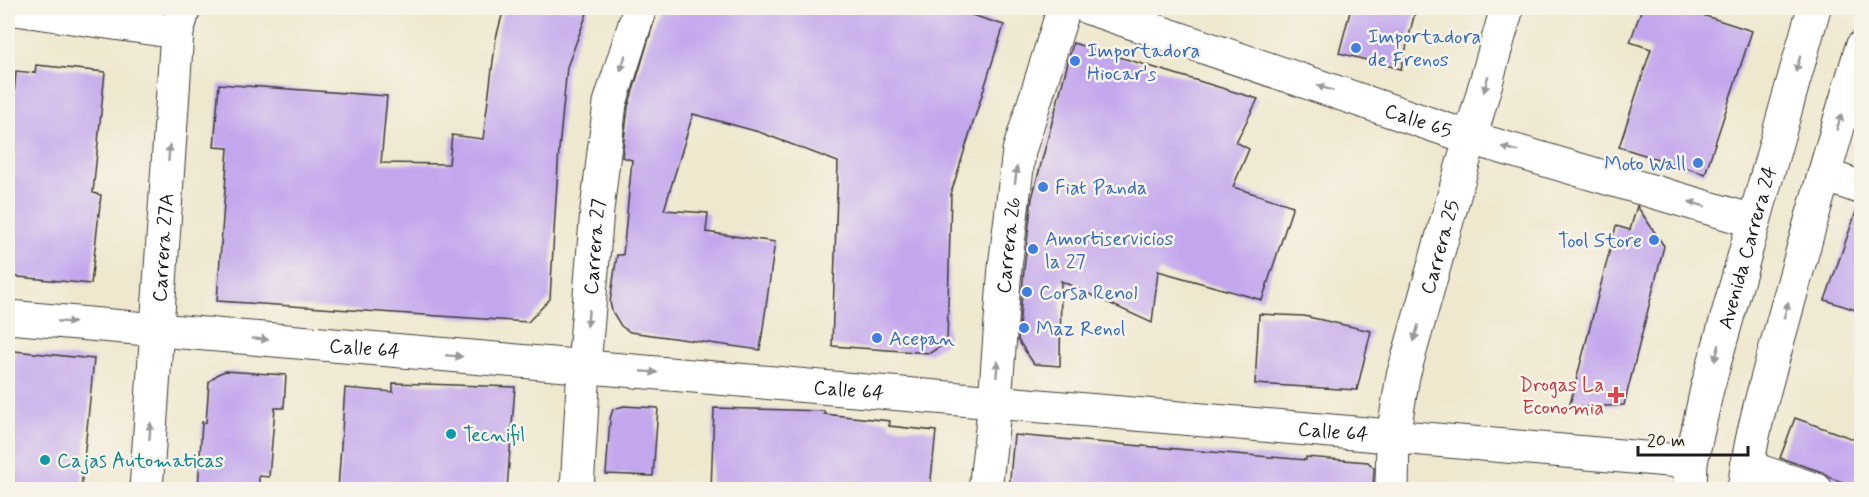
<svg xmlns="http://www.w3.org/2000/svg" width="1869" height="497" viewBox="0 0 1869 497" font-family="Mynerve,sans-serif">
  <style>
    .building { fill: #c3a7ed }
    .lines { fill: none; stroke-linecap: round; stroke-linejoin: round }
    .street-casing { stroke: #3c3b37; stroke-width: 35 }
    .secondary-casing { stroke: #3c3b37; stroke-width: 35 }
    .street { stroke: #fff; stroke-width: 33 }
    .secondary { stroke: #fff; stroke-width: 33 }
    .oneway { fill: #999 }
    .shop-dot { fill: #3f7fe0; stroke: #f7f3e8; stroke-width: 2 }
    .health-dot { fill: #e0444e; stroke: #f7f3e8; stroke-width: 2 }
    .culture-dot { fill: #0f9aa8; stroke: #f7f3e8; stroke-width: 2 }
    .labels { text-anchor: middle; stroke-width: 5; stroke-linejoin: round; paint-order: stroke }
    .shop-label { font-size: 20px; fill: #366cbe; stroke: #f7f3e8; text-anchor: start }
    .street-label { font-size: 20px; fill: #1c1c1c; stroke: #f7f3e8 }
    .health-label { font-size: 20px; fill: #be3a42; stroke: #f7f3e8; text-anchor: end }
    .culture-label { font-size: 20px; fill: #0d838f; stroke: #f7f3e8; text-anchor: start }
  </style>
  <rect width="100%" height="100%" fill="#f7f3e8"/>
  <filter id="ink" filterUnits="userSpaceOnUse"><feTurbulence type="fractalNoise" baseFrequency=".0167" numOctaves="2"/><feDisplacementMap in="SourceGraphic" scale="12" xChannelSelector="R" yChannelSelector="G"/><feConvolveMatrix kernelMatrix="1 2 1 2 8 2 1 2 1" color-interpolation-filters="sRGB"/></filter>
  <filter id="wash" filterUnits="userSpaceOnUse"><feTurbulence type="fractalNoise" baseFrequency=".008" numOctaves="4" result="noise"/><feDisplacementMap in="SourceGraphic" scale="24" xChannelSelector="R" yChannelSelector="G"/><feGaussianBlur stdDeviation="1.35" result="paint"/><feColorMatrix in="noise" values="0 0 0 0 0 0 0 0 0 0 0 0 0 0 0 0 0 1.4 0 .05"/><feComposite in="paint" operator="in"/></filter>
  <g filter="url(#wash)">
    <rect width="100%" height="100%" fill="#efe8cf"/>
    <g id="blocks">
      <g class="building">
        <path d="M504,8H589L567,67L559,149L550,299L528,322L217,301L228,148L214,147L219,84L387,96L381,163L449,164L452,135L483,139L496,38Z"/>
        <path d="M658,8H949L1004,25L951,193L947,342L930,353L832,346L838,162L759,132L693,114L664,210L708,213L706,232L775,242L760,350L630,332L621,326L612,311L610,302L617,255H623L632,160L622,157L628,107Z"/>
        <path d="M1351,8H1416L1401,69L1339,53Z"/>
        <path d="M1642,8H1681L1752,31L1705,174L1619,147L1651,49L1630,42Z"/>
        <path d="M1073,43L1258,99L1236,142L1249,149L1233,187L1293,206L1262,300L1158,271L1152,323L1061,281L1060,366L1034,364L1018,340L1024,269L1032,198Z"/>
        <path d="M36,65L105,72L93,193L101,195L91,284L8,276V104L13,105L16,71L35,73Z"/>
        <path d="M1637,206L1664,246L1624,405L1569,408L1616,226L1630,230Z"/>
        <path d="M1857,209L1862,210V312L1825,300Z"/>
        <path d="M1259,314L1304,316L1371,331L1357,390L1255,384Z"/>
        <path d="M14,351L94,359L81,489H8V356L13,357Z"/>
        <path d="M225,371L286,375L284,408H275L269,477L259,476V489H198L202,422L206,423L209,382L218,374Z"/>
        <path d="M393,383L515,387L507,489H338L345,388L393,392Z"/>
        <path d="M624,406L658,408L653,476L606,474L610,419L613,409Z"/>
        <path d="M714,408L824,411V414L890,421L889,426L936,431L930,489H711Z"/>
        <path d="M1795,418L1862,442V489L1831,478L1822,472L1780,458Z"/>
        <path d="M1014,435L1306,460V457L1368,462L1374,468L1373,489H1009Z"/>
      </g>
    </g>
  </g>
  <g filter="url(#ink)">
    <use href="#blocks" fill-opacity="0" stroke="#3c3b37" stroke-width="1.5"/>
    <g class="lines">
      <defs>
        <g id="street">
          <path d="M8,8L177,32"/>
          <path id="s1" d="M1089,8L1471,138L1753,221"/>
          <path d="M1824,175L1862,188"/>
          <path d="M1747,467L1816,490"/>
          <path id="s2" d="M146,490L177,32L184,8"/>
          <path id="s3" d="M577,490L584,367L597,210L610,103L640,8"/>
          <path id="s4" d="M985,490L995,402L1005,267L1019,151L1064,8"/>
          <path id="s5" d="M1392,490L1393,436L1403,376L1507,8"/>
        </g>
        <g id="secondary">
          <path id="s6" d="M8,317L1691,462"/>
          <path id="s7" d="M1690,490L1691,462L1707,389L1814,8"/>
          <path d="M1744,490C1751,429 1770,370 1786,311C1810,223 1835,135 1862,47"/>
        </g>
      </defs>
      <use href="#street" class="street-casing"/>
      <use href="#secondary" class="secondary-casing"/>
      <use href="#street" class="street"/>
      <use href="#secondary" class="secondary"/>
    </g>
    <defs><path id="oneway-solid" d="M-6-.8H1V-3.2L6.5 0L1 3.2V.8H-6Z" transform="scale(1.5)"/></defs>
    <g class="oneway">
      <use href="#oneway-solid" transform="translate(623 63) rotate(107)"/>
      <use href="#oneway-solid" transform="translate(1798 64) rotate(106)"/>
      <use href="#oneway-solid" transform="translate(1486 84) rotate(105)"/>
      <use href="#oneway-solid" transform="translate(1325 88) rotate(-161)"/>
      <use href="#oneway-solid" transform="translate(1839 122) rotate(-73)"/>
      <use href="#oneway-solid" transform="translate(1510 149) rotate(-164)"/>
      <use href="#oneway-solid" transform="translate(169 153) rotate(-86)"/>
      <use href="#oneway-solid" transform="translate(1016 175) rotate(-83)"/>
      <use href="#oneway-solid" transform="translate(1697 204) rotate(-164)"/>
      <use href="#oneway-solid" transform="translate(1786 310) rotate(-75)"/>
      <use href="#oneway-solid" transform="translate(588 318) rotate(95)"/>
      <use href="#oneway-solid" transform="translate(66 322) rotate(5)"/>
      <use href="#oneway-solid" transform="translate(1416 333) rotate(106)"/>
      <use href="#oneway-solid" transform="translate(260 339) rotate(5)"/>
      <use href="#oneway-solid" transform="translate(1717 353) rotate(105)"/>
      <use href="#oneway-solid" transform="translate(454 356) rotate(5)"/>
      <use href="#oneway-solid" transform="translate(997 369) rotate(-86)"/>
      <use href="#oneway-solid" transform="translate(649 372) rotate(5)"/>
      <use href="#oneway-solid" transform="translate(150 431) rotate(-86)"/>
    </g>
  </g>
  <g class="shop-dot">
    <circle cx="1356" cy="48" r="6"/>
    <circle cx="1075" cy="61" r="6"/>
    <circle cx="1698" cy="163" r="6"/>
    <circle cx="1043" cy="187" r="6"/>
    <circle cx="1654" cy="240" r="6"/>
    <circle cx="1033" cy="249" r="6"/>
    <circle cx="1027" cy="292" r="6"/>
    <circle cx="1024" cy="328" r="6"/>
    <circle cx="877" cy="338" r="6"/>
  </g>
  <path class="health-dot" d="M1613 386h6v6h6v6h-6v6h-6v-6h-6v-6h6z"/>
  <g class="culture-dot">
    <circle cx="451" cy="434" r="6"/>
    <circle cx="45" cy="460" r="6"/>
  </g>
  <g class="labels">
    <g class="shop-label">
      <text x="1368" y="43">Importadora<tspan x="1368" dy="23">de Frenos</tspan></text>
      <text x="1087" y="57">Importadora<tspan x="1087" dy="23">Hiocar's</tspan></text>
      <text x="1686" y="170" text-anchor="end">Moto Wall</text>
      <text x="1055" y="194">Fiat Panda</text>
      <text x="1045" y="245">Amortiservicios<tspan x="1045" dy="23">la 27</tspan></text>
      <text x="1642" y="247" text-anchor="end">Tool Store</text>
      <text x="1039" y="299">Corsa Renol</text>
      <text x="1036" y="335">Maz Renol</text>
      <text x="889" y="345">Acepan</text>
    </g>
    <g class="street-label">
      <text dy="7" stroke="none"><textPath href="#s1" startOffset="348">Calle 65</textPath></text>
      <text dy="7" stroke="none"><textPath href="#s4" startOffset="246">Carrera 26</textPath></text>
      <text dy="7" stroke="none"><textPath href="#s3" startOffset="244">Carrera 27</textPath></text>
      <text dy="7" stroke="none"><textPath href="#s5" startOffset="249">Carrera 25</textPath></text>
      <text dy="7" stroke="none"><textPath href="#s7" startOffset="250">Avenida Carrera 24</textPath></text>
      <text dy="7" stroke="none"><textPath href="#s2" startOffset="243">Carrera 27A</textPath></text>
      <text dy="7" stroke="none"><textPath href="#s6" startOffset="358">Calle 64</textPath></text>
      <text dy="7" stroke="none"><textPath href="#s6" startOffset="844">Calle 64</textPath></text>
      <text dy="7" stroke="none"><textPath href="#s6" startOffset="1330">Calle 64</textPath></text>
    </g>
    <g class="health-label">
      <text x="1604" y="391">Drogas La<tspan x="1604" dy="23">Economia</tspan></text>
    </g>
    <g class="culture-label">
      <text x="463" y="441">Tecnifil</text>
      <text x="57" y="467">Cajas Automaticas</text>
    </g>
  </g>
  <rect width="1869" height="497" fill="none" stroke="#f7f3e8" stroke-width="30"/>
  <path d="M1638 446v9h110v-9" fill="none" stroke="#1c1c1c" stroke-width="3"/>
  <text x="1647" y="446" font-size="18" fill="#1c1c1c" stroke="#f7f3e8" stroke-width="4.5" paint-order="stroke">20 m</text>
</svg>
